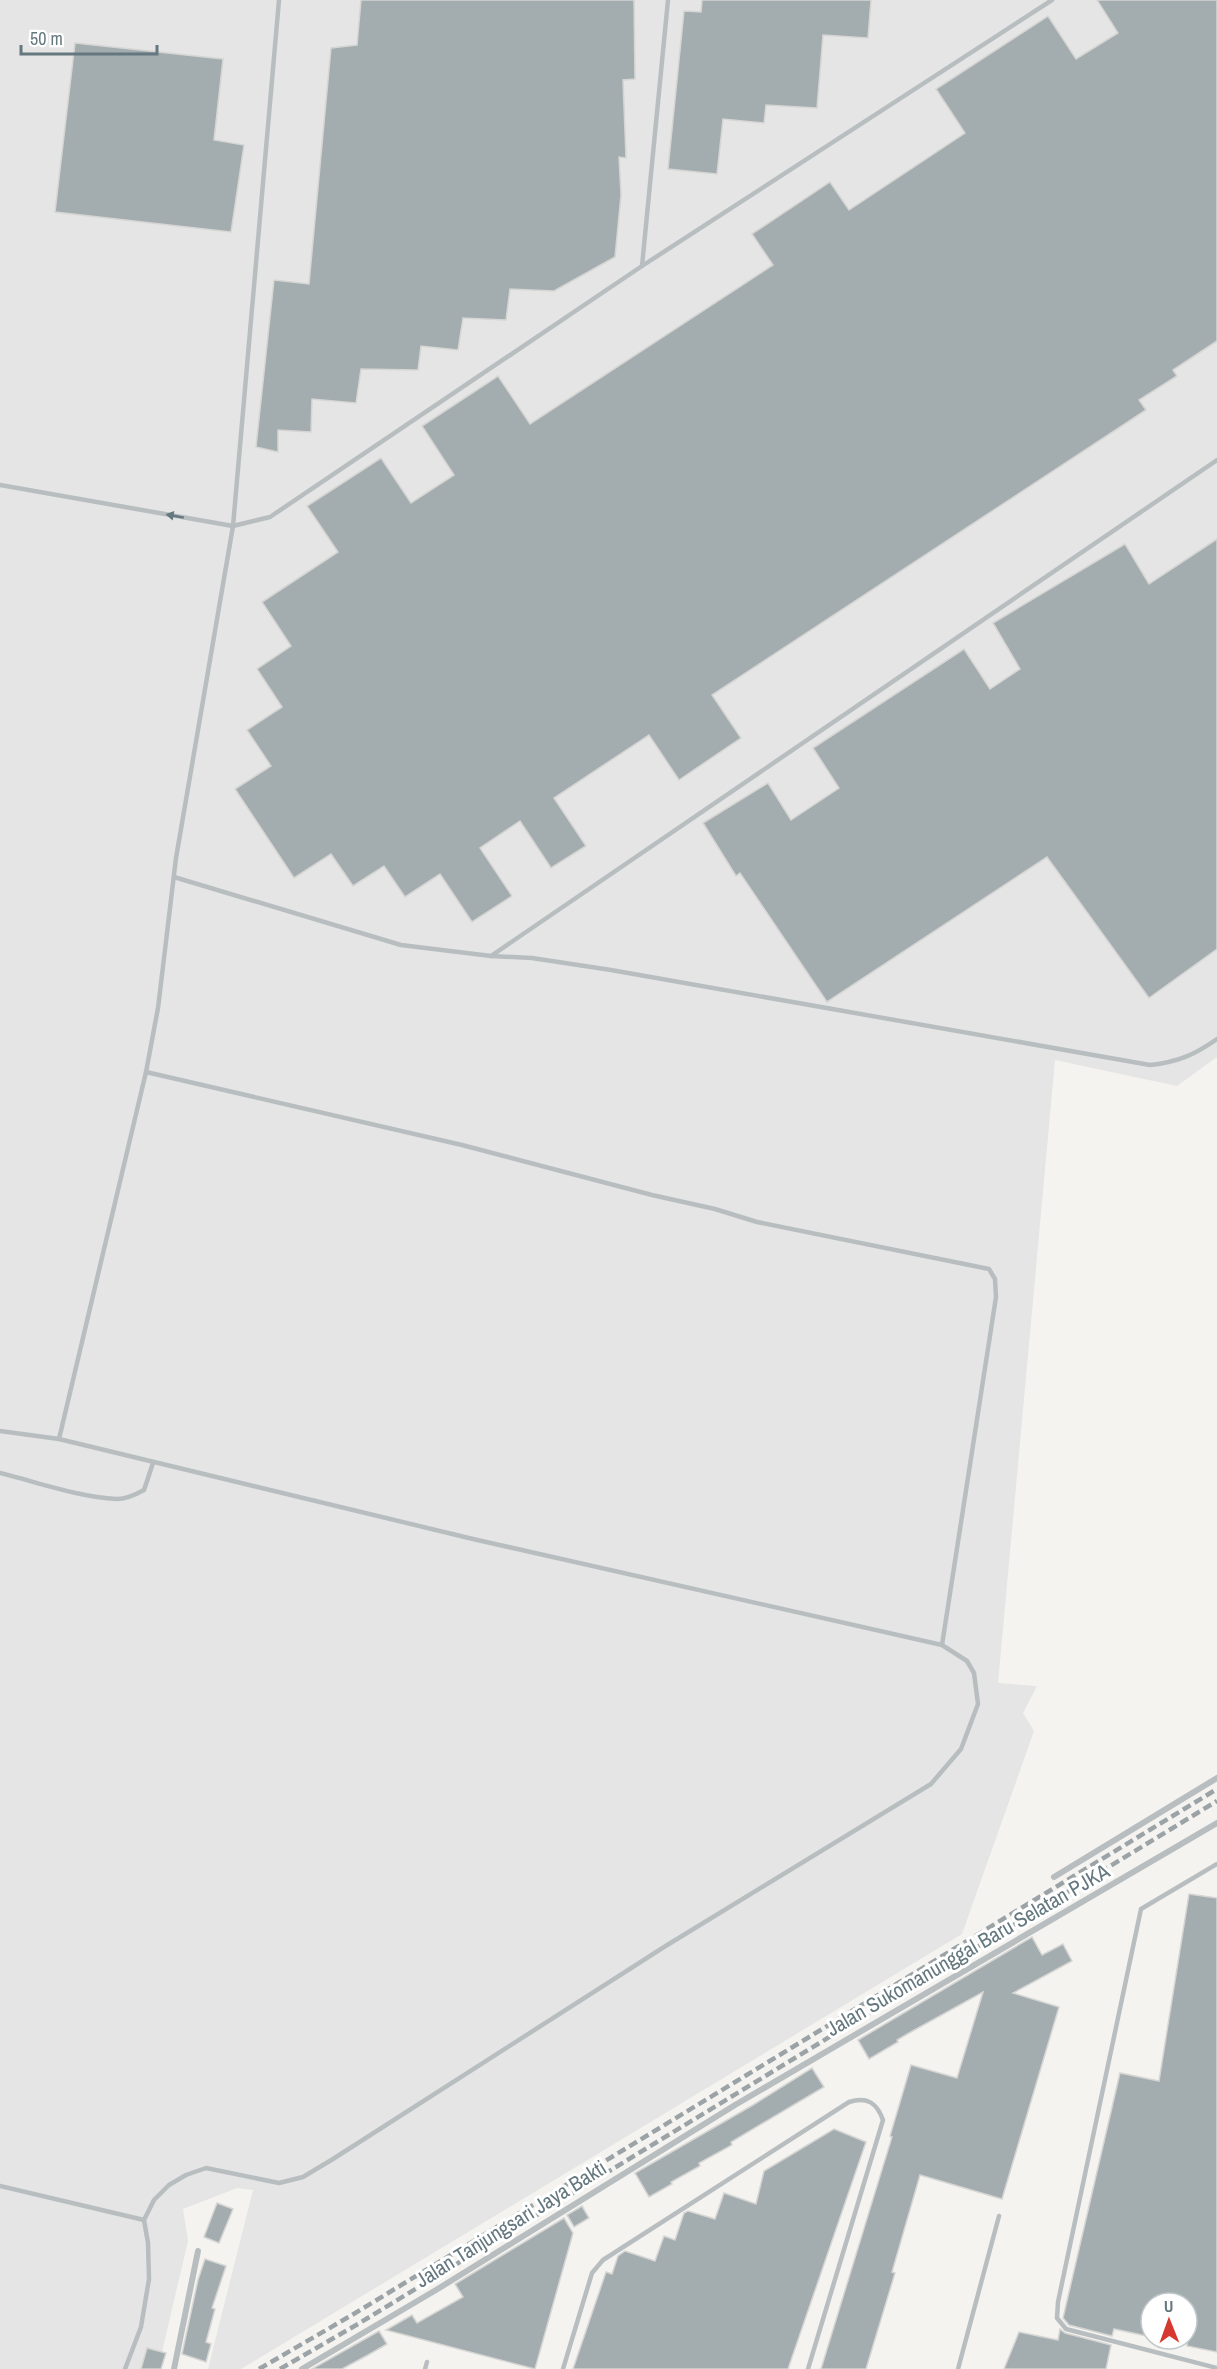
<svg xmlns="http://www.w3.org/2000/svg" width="1217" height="2369" viewBox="0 0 1217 2369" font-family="'Archivo Narrow',sans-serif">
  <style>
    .built { fill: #e4e5e4 }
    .building { fill: #a3acaf; stroke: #d5d5d3; stroke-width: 1.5 }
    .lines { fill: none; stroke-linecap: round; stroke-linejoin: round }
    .service { stroke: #b8bec0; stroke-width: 4.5 }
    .minor { stroke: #b8bec0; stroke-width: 6 }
    .rail { stroke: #9ba3a6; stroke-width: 4.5; stroke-dasharray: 9 4.5; stroke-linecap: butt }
    .oneway { fill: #65787f }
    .labels { text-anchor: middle; stroke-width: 6; stroke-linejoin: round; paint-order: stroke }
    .street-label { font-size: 21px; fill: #65787f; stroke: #fff }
  </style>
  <rect width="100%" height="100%" fill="#f4f3f0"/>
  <path class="built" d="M0,0H1217V1057L1177,1086L1055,1060L998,1683L1037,1686L1023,1713L1034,1731L962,1934L241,2369H208L253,2190L237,2188L183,2209L188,2241L158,2369H0Z"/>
  <g class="building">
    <path d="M361,0H634L635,79L623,80L626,158L619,157L621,195L615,257L554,291L510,289L506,320L463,318L458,350L421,346L418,370L361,369L356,403L312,399L311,432L278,430V452L256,447L274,280L309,284L331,48L357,45Z"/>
    <path d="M702,0H871L868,38L823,35L817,108L766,105L764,123L723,119L717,174L668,169L684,11L701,12Z"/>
    <path d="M1097,0H1217V341L1173,370L1177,376L1139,400L1146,410L712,695L741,738L679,780L649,735L554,798L586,846L551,868L520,821L480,848L512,896L472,922L440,874L405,897L384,866L353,886L331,854L294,878L235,789L271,766L247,730L282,707L257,669L291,646L262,602L338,552L307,506L381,458L411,503L454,475L422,426L498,376L530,424L773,265L752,234L830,182L849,210L965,133L936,89L1048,16L1076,59L1118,33Z"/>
    <path d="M75,43L223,59L214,140L244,145L231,232L55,212Z"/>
    <path d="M1217,539V949L1149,998L1047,857L827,1002L740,873L736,876L703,823L768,783L791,820L839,788L813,748L964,649L990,689L1020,669L993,623L1125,544L1149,584Z"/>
    <path d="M1189,1894L1217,1898V2352L1187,2346V2303H1151V2337L1114,2329L1112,2336L1069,2325L1063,2318L1120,2073L1159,2081Z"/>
    <path d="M1032,1937L1042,1955L1063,1944L1072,1961L1013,1993L1059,2007L1002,2199L920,2175L892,2272L895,2273L866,2369H821L892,2137L890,2136L911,2065L957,2078L983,1992L909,2033L897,2040L898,2042L869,2059L858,2040Z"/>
    <path d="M812,2068L824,2087L731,2142L732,2145L699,2163L700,2166L671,2182L672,2184L649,2197L635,2173L753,2105Z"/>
    <path d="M834,2129L866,2142L788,2369H573L606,2272L612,2274L618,2256L625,2251L655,2261L664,2236L675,2240L684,2213L688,2211L715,2219L724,2193L756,2204L764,2171Z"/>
    <path d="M217,2203L233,2209L219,2243L204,2237Z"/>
    <path d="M582,2206L589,2218L574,2227L567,2215Z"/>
    <path d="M564,2218L573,2233L535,2369L386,2330L412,2315L417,2323L463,2297L455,2284Z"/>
    <path d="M205,2259L226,2266L212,2308L215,2309L206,2342L211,2344L206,2362L182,2354L198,2280Z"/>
    <path d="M1060,2329L1065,2333L1111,2345L1106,2369H1004L1019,2332L1058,2340Z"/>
    <path d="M379,2331L387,2344L368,2355L342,2369H312Z"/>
    <path d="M147,2348L166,2353L161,2369H141Z"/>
  </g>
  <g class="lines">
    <g class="service">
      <path d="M642,266L668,0"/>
      <path d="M0,485L233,526L270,517L642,266L1052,0"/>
      <path d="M174,877L401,945L491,956L532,958L611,970L1150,1065C1178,1062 1194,1055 1217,1039"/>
      <path d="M491,956L1217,460"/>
      <path d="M146,1072L462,1145L652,1195L715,1209L757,1222L989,1269L995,1279L996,1297L942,1645"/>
      <path d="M0,1431L59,1439L146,1072L158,1008L176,858L233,526L279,0"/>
      <path d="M59,1439L473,1539L942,1645L967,1661L974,1673L978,1704L961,1749L931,1784L664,1947L333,2159L303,2177L279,2183L206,2168L186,2175L169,2185L154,2200L144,2220L148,2243L149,2279L141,2327L125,2369"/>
      <path d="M0,1473C37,1482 78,1497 117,1499C126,1499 135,1495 144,1490L153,1463"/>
      <path d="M1217,1864L1141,1909L1058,2302L1057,2318L1066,2329L1217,2368"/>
      <path d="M0,2186L144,2220"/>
      <path d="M425,2369L427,2362"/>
      <path d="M563,2369L592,2273L603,2260L849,2102C867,2096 877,2103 883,2120L808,2369"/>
      <path d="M958,2369L999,2216"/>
    </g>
    <g class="minor">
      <path d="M1054,1877L1217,1778"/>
      <path d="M174,2369L198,2251"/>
      <path d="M302,2369L436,2290L735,2105L1217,1823"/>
    </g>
    <g class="rail">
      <path d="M259,2369L352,2315L1217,1789"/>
      <path d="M280,2369L358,2324L1217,1801"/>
    </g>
  </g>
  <defs><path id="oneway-solid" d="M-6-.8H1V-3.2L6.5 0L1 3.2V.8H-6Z" transform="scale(1.5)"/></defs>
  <use class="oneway" href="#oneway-solid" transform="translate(175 516) rotate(-170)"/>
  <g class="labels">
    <g class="street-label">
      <text transform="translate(968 1950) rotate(-30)" y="7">Jalan Sukomanunggal Baru Selatan PJKA</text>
      <text transform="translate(511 2224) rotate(-32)" y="7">Jalan Tanjungsari Jaya Bakti</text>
    </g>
  </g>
  <g transform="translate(1169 2321) rotate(359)"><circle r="28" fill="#ffffff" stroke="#c1c9cc" stroke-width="1.5"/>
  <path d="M0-4.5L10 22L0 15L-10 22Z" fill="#d5392f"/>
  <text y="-9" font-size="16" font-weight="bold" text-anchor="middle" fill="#65787f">U</text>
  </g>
  <path d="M21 45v9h136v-9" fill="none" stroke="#65787f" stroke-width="3"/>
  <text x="30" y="45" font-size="18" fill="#65787f" stroke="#ffffff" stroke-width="4.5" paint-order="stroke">50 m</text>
</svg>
